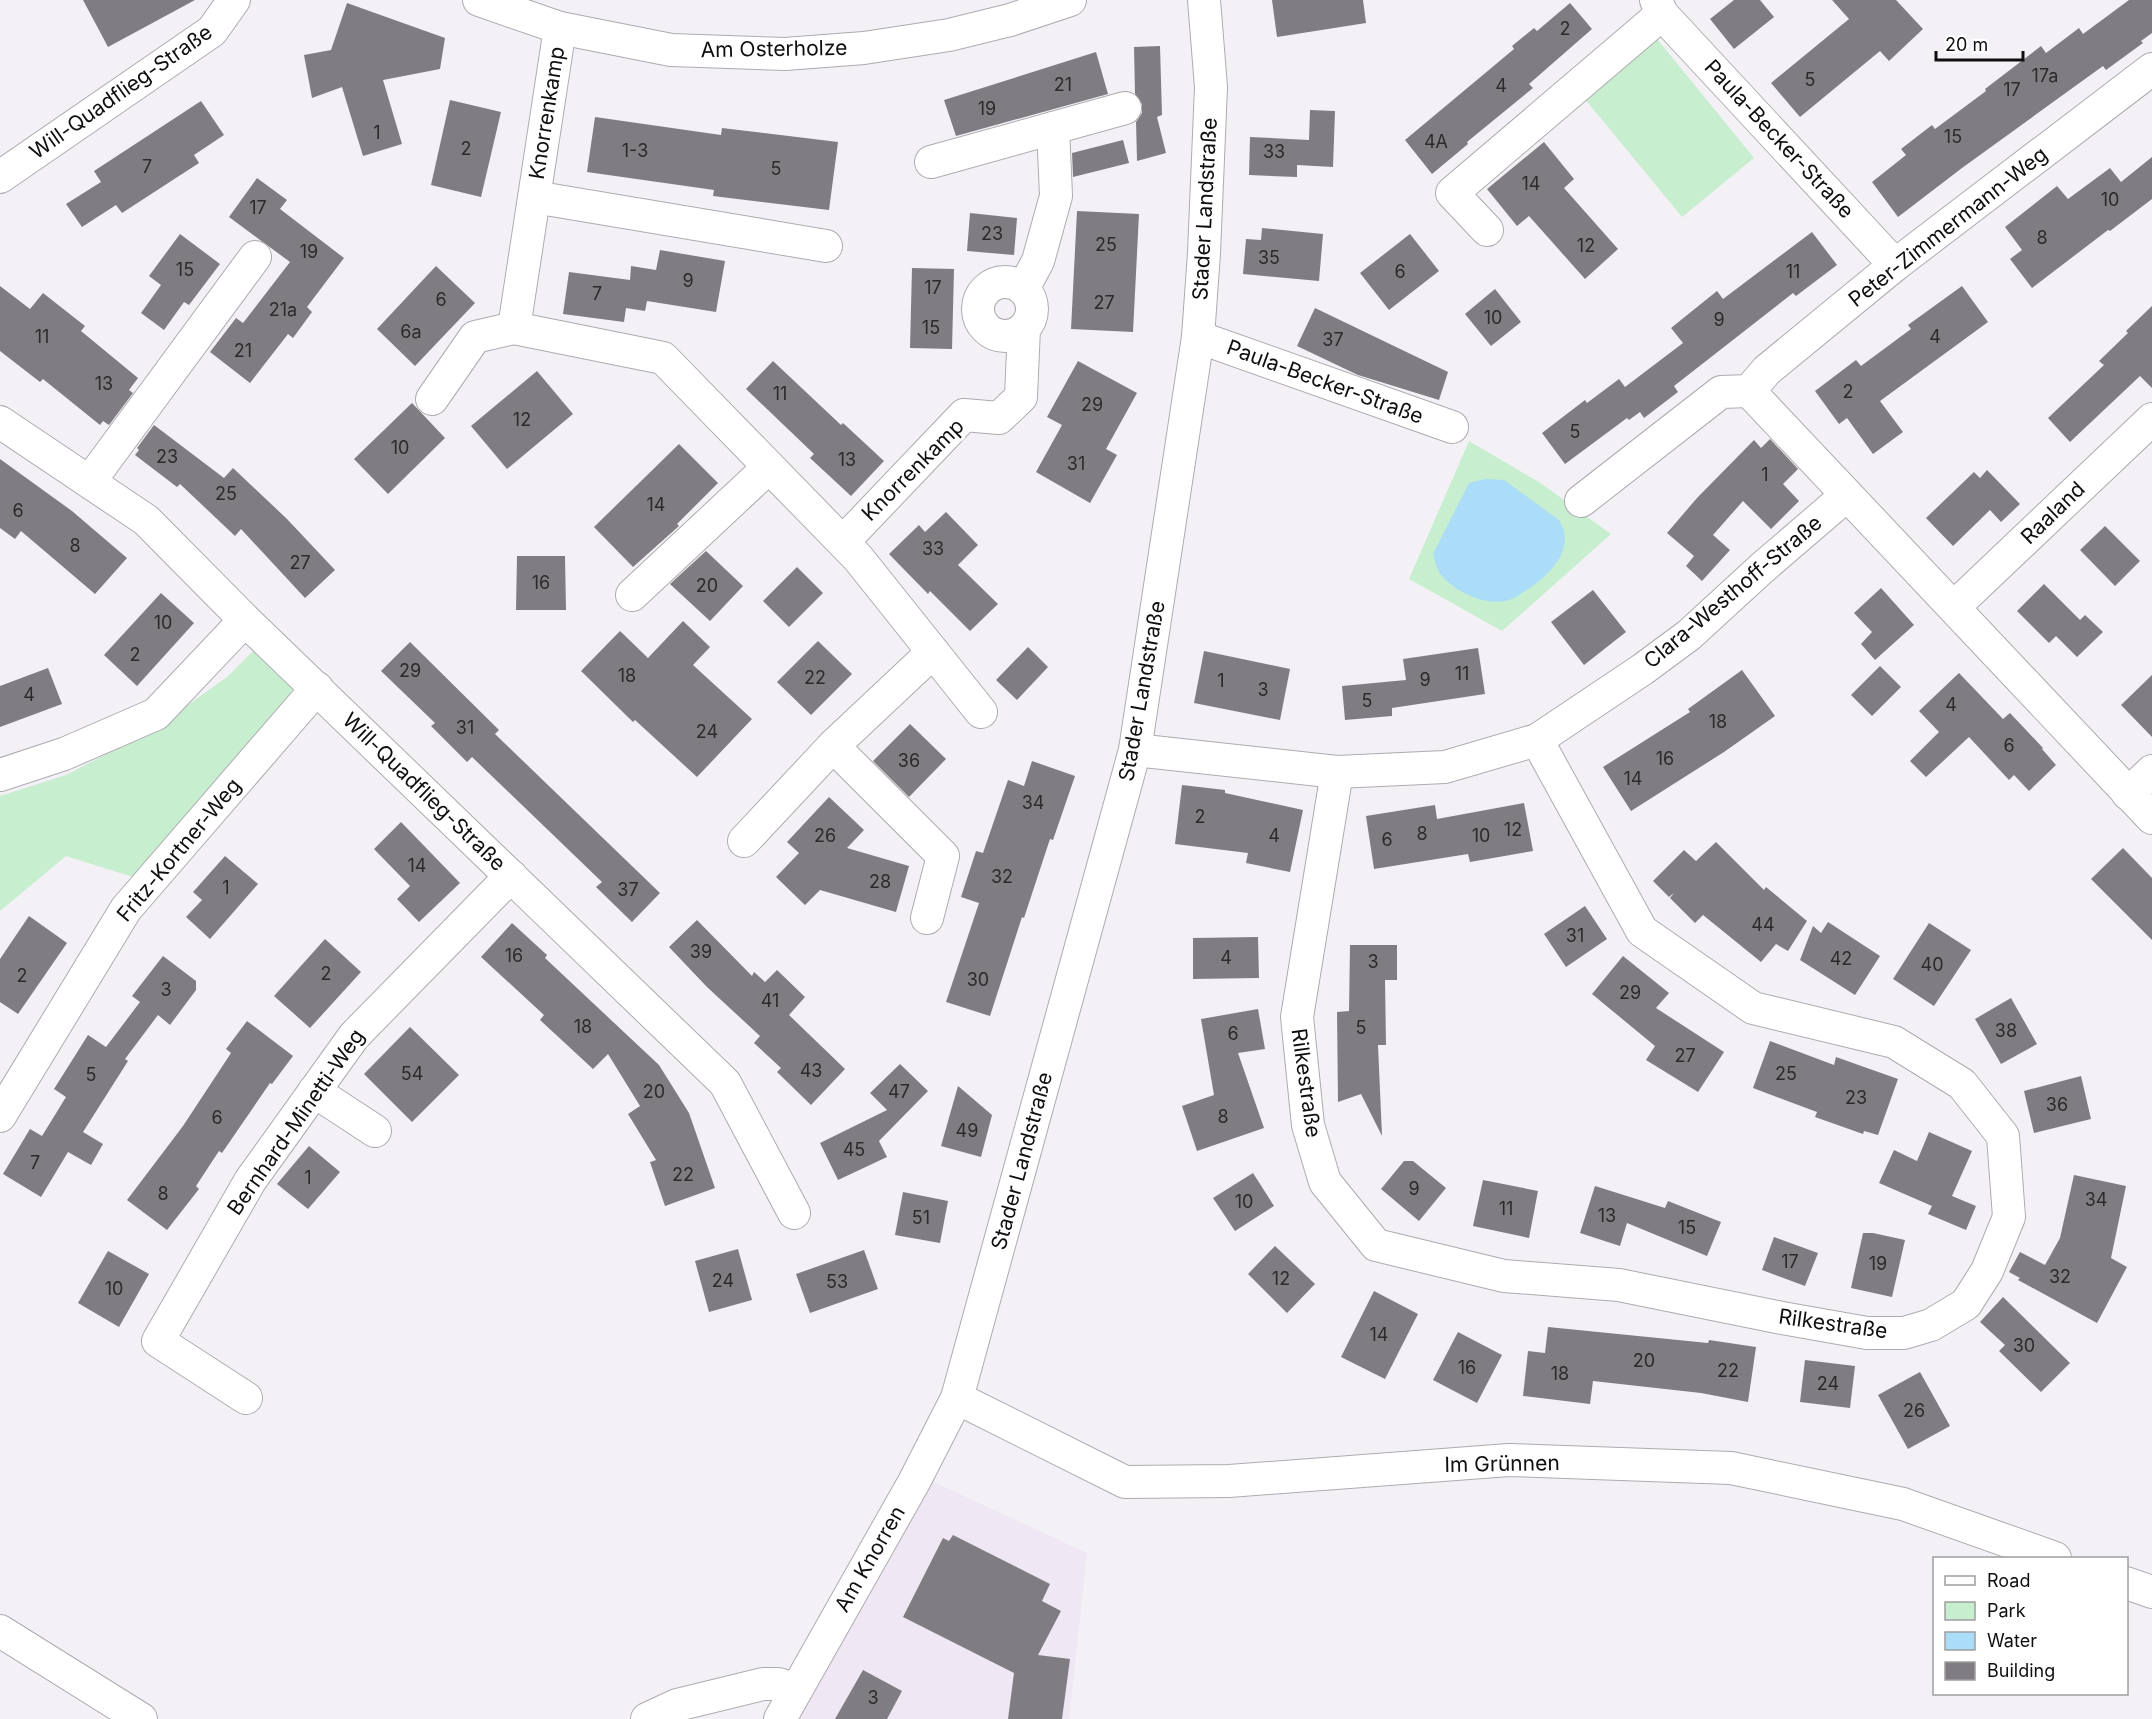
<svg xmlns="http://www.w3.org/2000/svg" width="2152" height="1719" viewBox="0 0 2152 1719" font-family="Inter,sans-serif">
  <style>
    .built { fill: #efe7f3 }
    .green { fill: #c6eecf }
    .water { fill: #abddf8 }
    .building { fill: #807d82 }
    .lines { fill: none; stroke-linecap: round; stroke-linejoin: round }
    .minor-casing { stroke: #aeabb0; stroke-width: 34 }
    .minor { stroke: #fff; stroke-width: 32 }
    .labels { text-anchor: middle; stroke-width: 6; stroke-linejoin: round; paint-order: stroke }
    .number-label { font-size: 18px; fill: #2c2a2c }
    .street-label { font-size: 21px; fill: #100e10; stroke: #fff }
  </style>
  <rect width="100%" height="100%" fill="#f4f1f6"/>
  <path class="built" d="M923,1477L1087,1553L1069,1719H789Z"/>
  <g class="green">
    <path d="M1653,34L1754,158L1682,217L1580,93Z"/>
    <path d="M1469,441L1539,482L1611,534L1502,631L1409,579Z"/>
    <path d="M252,652L263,653L294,684L282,717L136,878L66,856L0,911V796L66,775L153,730L227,677Z"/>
  </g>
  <path class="water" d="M1485,479L1504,480L1559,520C1577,549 1549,576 1525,591C1519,595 1513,600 1505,601C1483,605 1456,592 1442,576C1437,571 1435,561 1433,554L1469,483Z"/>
  <g class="building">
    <path d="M83,0H195L108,47Z"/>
    <path d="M1272,0H1363L1366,23L1277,37Z"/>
    <path d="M1734,0H1760L1774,17L1734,49L1710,19Z"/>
    <path d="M1832,0H1896L1923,29L1889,61L1880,51L1800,117L1771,83L1849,19Z"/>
    <path d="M2129,0H2152V33L2141,41L2143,43L2106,70L2103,66L1962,168L1898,217L1872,182L1906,155L1901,149L1932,125L1935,129L1986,91L1985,89L2041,46L2046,53L2079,28L2083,34Z"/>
    <path d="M347,3L445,38L440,69L383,80L402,144L363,156L342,87L312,98L304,55L331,50Z"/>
    <path d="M1570,3L1592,29L1529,84L1533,88L1467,142L1468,144L1432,174L1405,140L1514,49L1512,46L1534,28L1537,31Z"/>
    <path d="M1160,46L1162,115L1157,117L1166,153L1137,161L1136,122L1142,113V104L1135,94L1134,47Z"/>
    <path d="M1096,52L1108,94L956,136L944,100Z"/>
    <path d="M450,100L501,112L481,197L431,185Z"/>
    <path d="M201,101L224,135L194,155L199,163L122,213L116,205L82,227L66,204L101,182L94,171Z"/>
    <path d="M1310,110L1335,111L1333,167L1297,165V177L1249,175L1250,137L1309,140Z"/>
    <path d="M595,117L721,135L722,128L838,142L829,210L713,196L714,190L587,172Z"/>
    <path d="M1123,140L1129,163L1073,177L1072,153Z"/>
    <path d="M1544,142L1574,179L1564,188L1618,249L1585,279L1529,216L1517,226L1487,189Z"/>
    <path d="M2152,157V199L2110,231L2108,230L2032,288L2010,259L2022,250L2005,227L2057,186L2068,199L2110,168L2121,182Z"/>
    <path d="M257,178L287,200L280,209L344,258L307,307L312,312L293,338L288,334L250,383L210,352L236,318L243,323L290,262L229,217Z"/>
    <path d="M1077,211L1139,214L1133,332L1071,329Z"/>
    <path d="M970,213L1017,218L1014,255L967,251Z"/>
    <path d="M1262,228L1323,234L1319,281L1243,274L1246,239L1261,240Z"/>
    <path d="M1812,232L1837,265L1796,296L1793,293L1674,386L1678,392L1644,418L1640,412L1629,420L1627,418L1565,464L1542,433L1585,400L1587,403L1619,379L1625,387L1683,343L1671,328L1717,291L1723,299Z"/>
    <path d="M180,234L220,264L189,305L184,302L164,330L141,313L161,285L149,276Z"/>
    <path d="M1410,234L1439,271L1389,310L1360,273Z"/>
    <path d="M660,250L725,261L716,312L647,301L645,311L626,308L624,322L563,314L569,272L630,280L631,266L656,270Z"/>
    <path d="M436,266L475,303L415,366L377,329Z"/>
    <path d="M912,268L954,269L952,349L910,348Z"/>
    <path d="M0,286L30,309L43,293L85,326L81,331L138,378L129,390L133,393L109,425L103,421L100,425L43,379L40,382L0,351Z"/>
    <path d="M1962,286L1988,322L1880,401L1903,432L1873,454L1847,418L1839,424L1815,391L1856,360L1861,366L1911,329L1908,325Z"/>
    <path d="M1495,289L1521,322L1491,346L1465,314Z"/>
    <path d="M2152,306V388L2140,376L2070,442L2048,418L2104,365L2099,361L2128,333L2126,331Z"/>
    <path d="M1315,308L1448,372L1439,400L1358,375L1297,346Z"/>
    <path d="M773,361L841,425L843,423L884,461L851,496L810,458L814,454L746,389Z"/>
    <path d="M1078,361L1137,393L1106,449L1117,455L1090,503L1036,472L1062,425L1047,417Z"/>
    <path d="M537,371L573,414L507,469L471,426Z"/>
    <path d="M412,403L445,438L388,494L354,459Z"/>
    <path d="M154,425L224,478L233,468L287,519L335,570L305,598L241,529L235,536L180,484L177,487L135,455L139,450L137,448Z"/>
    <path d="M1770,439L1798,469L1783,484L1799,501L1771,529L1743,501L1713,535L1730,550L1702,581L1686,566L1694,556L1667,533L1697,498L1754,440L1761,448Z"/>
    <path d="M679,444L718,483L677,524L679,526L633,567L594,527Z"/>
    <path d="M0,459L72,511L127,558L95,594L21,531L15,539L0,528Z"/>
    <path d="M1987,470L2020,504L2001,522L1990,510L1953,546L1926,518L1974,472L1980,478Z"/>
    <path d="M946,512L978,545L958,565L998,604L970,631L930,591L928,594L889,554L919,525L925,532Z"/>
    <path d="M2105,526L2140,561L2115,586L2080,550Z"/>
    <path d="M706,551L743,586L710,621L670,584Z"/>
    <path d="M517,556H565L566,610H516Z"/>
    <path d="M797,567L823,593L789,627L763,601Z"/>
    <path d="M2044,584L2080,620L2085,615L2103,632L2077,657L2056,636L2049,643L2017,611Z"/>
    <path d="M1881,588L1914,625L1875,660L1861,644L1872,632L1854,613Z"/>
    <path d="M1593,590L1626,632L1584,665L1551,622Z"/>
    <path d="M161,593L194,623L137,686L104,655Z"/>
    <path d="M683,621L710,647L693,665L752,719L697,777L635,720L633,722L581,671L620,631L648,658Z"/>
    <path d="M818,641L852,674L811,715L777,682Z"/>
    <path d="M410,642L499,730L495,734L660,893L632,922L596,887L602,882L472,757L467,762L431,726L435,723L381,671Z"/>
    <path d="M1028,647L1048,667L1017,700L996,680Z"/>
    <path d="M1478,648L1485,694L1392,708V716L1345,720L1342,686L1406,680L1403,659Z"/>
    <path d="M1204,651L1290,669L1280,720L1194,703Z"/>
    <path d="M1880,666L1901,687L1872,716L1851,695Z"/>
    <path d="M48,668L62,704L0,727V686Z"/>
    <path d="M1742,670L1775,716L1724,752L1631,811L1603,767L1690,712L1688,709Z"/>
    <path d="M1959,673L2003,719L2010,713L2043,748L2042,749L2056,765L2029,791L2014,775L2009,780L1969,737L1926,777L1910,761L1939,732L1919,711Z"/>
    <path d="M2152,675V737L2121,705Z"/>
    <path d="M910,724L946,759L909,797L873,761Z"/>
    <path d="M1032,761L1075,776L1053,840L1050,839L1024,918L1022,917L990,1016L946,1002L979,903L961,897L976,851L983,853L1008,780L1024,786Z"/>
    <path d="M1182,785L1225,790V793L1303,810L1290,872L1246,863L1248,853L1175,844Z"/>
    <path d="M829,797L864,830L847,848L909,866L896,912L820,890L805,905L776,877L799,853L787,842Z"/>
    <path d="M1524,803L1533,851L1470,862L1468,854L1374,869L1366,816L1435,805L1437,819Z"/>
    <path d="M401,822L460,883L419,922L397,899L410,886L374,849Z"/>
    <path d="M1716,842L1764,890L1766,887L1807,921L1788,951L1776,944L1761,962L1703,915L1695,923L1670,898L1674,893L1669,897L1653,881L1684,850L1696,861Z"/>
    <path d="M2123,848L2152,878V940L2091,879Z"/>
    <path d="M225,856L258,884L210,939L186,917L202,900L193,892Z"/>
    <path d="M1585,906L1607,939L1566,967L1544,934Z"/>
    <path d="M29,916L67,943L18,1014L0,1002V959Z"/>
    <path d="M697,920L752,976L754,972L765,982L777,970L805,997L789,1015L845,1069L811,1105L777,1072L781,1068L754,1043L760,1036L707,987L669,947Z"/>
    <path d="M1828,922L1880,956L1855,995L1800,960L1813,926L1821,933Z"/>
    <path d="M512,923L547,955L545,958L659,1065L689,1113L715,1188L665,1206L650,1162L656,1160L628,1114L640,1106L608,1054L593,1069L540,1020L544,1015L481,957Z"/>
    <path d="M1929,923L1971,950L1934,1006L1893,979Z"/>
    <path d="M1258,937L1259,978L1193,979V938Z"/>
    <path d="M325,939L361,972L310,1028L274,996Z"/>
    <path d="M1350,945H1397V980H1385L1386,1045H1378L1382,1136L1361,1094L1338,1102L1337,1012L1349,1011Z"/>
    <path d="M163,956L196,981V990L170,1025L158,1015L125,1059L128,1061L83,1132L103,1144L91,1165L68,1152L41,1197L3,1174L30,1129L42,1136L66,1097L54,1089L88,1035L106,1047L140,1002L132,996Z"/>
    <path d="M1623,956L1669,993L1656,1008L1724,1052L1698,1092L1646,1060L1655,1046L1592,994Z"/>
    <path d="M2011,998L2037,1044L2001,1064L1975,1019Z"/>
    <path d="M1258,1009L1265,1049L1238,1053L1264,1128L1197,1151L1182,1106L1214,1095L1201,1019Z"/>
    <path d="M247,1021L293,1056L272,1084L270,1083L222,1153L219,1151L196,1186L199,1189L167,1230L127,1200L183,1126L231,1053L226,1049Z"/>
    <path d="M410,1027L459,1075L412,1122L364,1074Z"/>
    <path d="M1770,1041L1834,1065L1836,1057L1898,1079L1878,1135L1864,1131L1863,1134L1815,1117L1817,1112L1753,1088Z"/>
    <path d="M900,1064L928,1091L879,1141L887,1157L838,1180L820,1143L887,1110L870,1093Z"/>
    <path d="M2081,1076L2091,1119L2034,1133L2024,1091Z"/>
    <path d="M958,1086L992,1115L981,1157L941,1146Z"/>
    <path d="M1929,1132L1972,1151L1952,1196L1976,1206L1966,1230L1928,1214L1932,1206L1879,1183L1894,1150L1917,1161Z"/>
    <path d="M309,1146L340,1172L308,1209L277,1184Z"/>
    <path d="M1404,1161H1413L1446,1188L1419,1221L1381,1189Z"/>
    <path d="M1253,1173L1274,1206L1235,1231L1213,1198Z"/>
    <path d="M2074,1175L2126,1186L2111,1258L2127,1267L2097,1323L2018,1280L2020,1278L2009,1272L2020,1252L2045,1265L2060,1238Z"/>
    <path d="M1483,1180L1538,1191L1529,1238L1473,1226Z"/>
    <path d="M1595,1186L1665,1208L1668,1201L1721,1222L1707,1256L1627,1223L1620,1246L1580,1233Z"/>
    <path d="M903,1192L948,1201L940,1243L895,1235Z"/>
    <path d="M1863,1233H1873L1905,1240L1892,1297L1851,1288Z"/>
    <path d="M1774,1237L1818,1253L1805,1286L1762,1270Z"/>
    <path d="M1275,1246L1315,1284L1287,1313L1248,1274Z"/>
    <path d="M738,1249L752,1300L709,1312L695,1261Z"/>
    <path d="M864,1250L878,1289L810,1313L796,1274Z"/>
    <path d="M108,1251L149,1274L119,1327L78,1303Z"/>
    <path d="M1374,1291L1418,1314L1385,1379L1341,1357Z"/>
    <path d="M2003,1297L2070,1363L2041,1392L1999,1351L2005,1345L1980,1322Z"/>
    <path d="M1548,1327L1708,1343L1709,1340L1756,1347L1748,1402L1701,1393L1593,1381L1590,1404L1523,1396L1528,1351L1545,1353Z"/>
    <path d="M1458,1332L1502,1355L1477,1403L1433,1380Z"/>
    <path d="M1805,1360L1855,1366L1850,1408L1800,1402Z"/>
    <path d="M1920,1372L1950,1426L1908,1449L1878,1395Z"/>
    <path d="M953,1535L1050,1584L1042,1601L1061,1611L1038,1655L1070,1659L1062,1719H1008L1014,1673L903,1617L943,1538L949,1541Z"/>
    <path d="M863,1670L902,1691L887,1719H835Z"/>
  </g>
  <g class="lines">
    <defs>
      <g id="minor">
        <path d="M479,0L560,28L671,50L785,54L864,48L949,35L1010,20L1070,0"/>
        <path d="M1656,0L1662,14L1895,265"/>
        <path d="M560,28L514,328L663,358L858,558L981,712"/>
        <path d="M2152,69L1895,265L1767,370L1749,391L2152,818"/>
        <path d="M931,162L1125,108"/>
        <path d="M0,177L212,31L234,0"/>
        <path d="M534,197L826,246"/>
        <path d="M1487,230L1452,193L1662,14"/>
        <circle cx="1005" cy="309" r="27"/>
        <path d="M1023,289L1038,261L1056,196L1053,128"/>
        <path d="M1198,337L1452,427"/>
        <path d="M432,399L475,337L514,328"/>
        <path d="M0,422L146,520L245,620L725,1083L794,1213"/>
        <path d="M90,481L255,257"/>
        <path d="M1581,501L1721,392L1749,391"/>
        <path d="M843,542L964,415L999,418L1021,397L1024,328"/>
        <path d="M632,595L769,467"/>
        <path d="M1954,607L2152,419"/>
        <path d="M833,746L943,856L927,918"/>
        <path d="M1135,750L1337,772L1445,767L1537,740L1643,669L1689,635L1762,568L1847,495"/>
        <path d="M1337,772L1297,1017L1308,1125L1325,1182L1376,1245L1504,1276L1619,1285L1782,1318L1867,1333H1904L1931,1325L1966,1304L1987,1271L2009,1217L2003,1136L1962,1084L1894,1042L1753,1008L1642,931L1537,740"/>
        <path d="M0,775L64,754L156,714L245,620"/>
        <path d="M2128,794L2152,771"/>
        <path d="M744,841L833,746L933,652"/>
        <path d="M314,1091L375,1131"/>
        <path d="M0,1116L126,909L317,688"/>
        <path d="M246,1398L158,1341L250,1181L354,1036L511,876"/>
        <path d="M957,1398L1125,1482L1229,1481L1509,1460L1731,1468L1903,1504L2055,1558"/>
        <path d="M2126,1583L2152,1592"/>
        <path d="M0,1631L141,1719"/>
        <path d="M647,1719L677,1705L763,1684H778L796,1690"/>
        <path d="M780,1719L914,1482L957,1398L1135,750L1198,337L1204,253L1211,87L1204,0"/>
      </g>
    </defs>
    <use href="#minor" class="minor-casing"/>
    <use href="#minor" class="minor"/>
  </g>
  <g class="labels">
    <g class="number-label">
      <text x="1565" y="35">2</text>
      <text x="2045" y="82">17a</text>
      <text x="1810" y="86">5</text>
      <text x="1063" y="91">21</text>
      <text x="1501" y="92">4</text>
      <text x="2012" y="96">17</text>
      <text x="987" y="115">19</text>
      <text x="377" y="139">1</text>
      <text x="1953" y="143">15</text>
      <text x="1436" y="148">4A</text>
      <text x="466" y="155">2</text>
      <text x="635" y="157">1-3</text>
      <text x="1274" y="158">33</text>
      <text x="147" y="173">7</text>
      <text x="776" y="175">5</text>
      <text x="1531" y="190">14</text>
      <text x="2110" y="206">10</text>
      <text x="258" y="214">17</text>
      <text x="992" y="240">23</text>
      <text x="2042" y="244">8</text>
      <text x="1106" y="251">25</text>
      <text x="1586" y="252">12</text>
      <text x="309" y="258">19</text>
      <text x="1269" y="264">35</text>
      <text x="185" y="276">15</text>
      <text x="1400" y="278">6</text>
      <text x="1793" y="278">11</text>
      <text x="688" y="287">9</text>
      <text x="933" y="294">17</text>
      <text x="597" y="300">7</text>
      <text x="441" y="306">6</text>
      <text x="1104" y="309">27</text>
      <text x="283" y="316">21a</text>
      <text x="1493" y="324">10</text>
      <text x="1719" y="326">9</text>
      <text x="931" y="334">15</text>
      <text x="411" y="338">6a</text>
      <text x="42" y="343">11</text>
      <text x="1935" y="343">4</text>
      <text x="1333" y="346">37</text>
      <text x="243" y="357">21</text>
      <text x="104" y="390">13</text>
      <text x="1848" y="398">2</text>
      <text x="780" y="400">11</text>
      <text x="1092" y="411">29</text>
      <text x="522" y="426">12</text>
      <text x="1575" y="438">5</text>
      <text x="400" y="454">10</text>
      <text x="167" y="463">23</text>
      <text x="847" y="466">13</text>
      <text x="1076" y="470">31</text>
      <text x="1765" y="481">1</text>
      <text x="226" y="500">25</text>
      <text x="656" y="511">14</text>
      <text x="18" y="517">6</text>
      <text x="75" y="552">8</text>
      <text x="933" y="555">33</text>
      <text x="300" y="569">27</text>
      <text x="541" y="589">16</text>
      <text x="707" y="592">20</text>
      <text x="163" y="629">10</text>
      <text x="135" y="661">2</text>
      <text x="410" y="677">29</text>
      <text x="1462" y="680">11</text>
      <text x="627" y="682">18</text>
      <text x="815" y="684">22</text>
      <text x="1425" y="686">9</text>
      <text x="1221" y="687">1</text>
      <text x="1263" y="696">3</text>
      <text x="29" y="701">4</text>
      <text x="1367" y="707">5</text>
      <text x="1951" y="711">4</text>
      <text x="1718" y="728">18</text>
      <text x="465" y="734">31</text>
      <text x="707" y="738">24</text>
      <text x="2009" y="752">6</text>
      <text x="1665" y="765">16</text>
      <text x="909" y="767">36</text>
      <text x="1633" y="785">14</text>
      <text x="1033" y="809">34</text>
      <text x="1200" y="823">2</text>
      <text x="1513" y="836">12</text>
      <text x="1422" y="840">8</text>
      <text x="825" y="842">26</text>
      <text x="1274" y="842">4</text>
      <text x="1481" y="842">10</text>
      <text x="1387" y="846">6</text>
      <text x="417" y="872">14</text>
      <text x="1002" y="883">32</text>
      <text x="880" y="888">28</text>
      <text x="226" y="894">1</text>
      <text x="628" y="896">37</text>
      <text x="1763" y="931">44</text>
      <text x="1575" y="942">31</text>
      <text x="701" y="958">39</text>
      <text x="514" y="962">16</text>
      <text x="1226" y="964">4</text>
      <text x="1841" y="965">42</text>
      <text x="1373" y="968">3</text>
      <text x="1932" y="971">40</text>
      <text x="326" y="980">2</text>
      <text x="22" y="982">2</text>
      <text x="978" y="986">30</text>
      <text x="166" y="996">3</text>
      <text x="1630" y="999">29</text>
      <text x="770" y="1007">41</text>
      <text x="583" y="1033">18</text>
      <text x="1361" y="1034">5</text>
      <text x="2006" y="1037">38</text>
      <text x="1233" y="1040">6</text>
      <text x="1685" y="1062">27</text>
      <text x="811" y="1077">43</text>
      <text x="412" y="1080">54</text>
      <text x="1786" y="1080">25</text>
      <text x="91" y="1081">5</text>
      <text x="654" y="1098">20</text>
      <text x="899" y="1098">47</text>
      <text x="1856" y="1104">23</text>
      <text x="2057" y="1111">36</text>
      <text x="1223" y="1123">8</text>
      <text x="217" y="1124">6</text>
      <text x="967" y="1137">49</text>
      <text x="854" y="1156">45</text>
      <text x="35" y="1169">7</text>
      <text x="683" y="1181">22</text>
      <text x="308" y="1184">1</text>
      <text x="1414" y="1195">9</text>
      <text x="163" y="1200">8</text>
      <text x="2096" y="1206">34</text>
      <text x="1244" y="1208">10</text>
      <text x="1506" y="1215">11</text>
      <text x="1607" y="1222">13</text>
      <text x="921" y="1224">51</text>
      <text x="1687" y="1234">15</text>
      <text x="1790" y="1268">17</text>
      <text x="1878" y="1270">19</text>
      <text x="2060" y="1283">32</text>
      <text x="1281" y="1285">12</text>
      <text x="723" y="1287">24</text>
      <text x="837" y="1288">53</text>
      <text x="114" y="1295">10</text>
      <text x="1379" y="1341">14</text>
      <text x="2024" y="1352">30</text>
      <text x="1644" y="1367">20</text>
      <text x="1467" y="1374">16</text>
      <text x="1728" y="1377">22</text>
      <text x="1560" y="1380">18</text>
      <text x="1828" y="1390">24</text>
      <text x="1914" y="1417">26</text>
      <text x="873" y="1704">3</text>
    </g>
    <g class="street-label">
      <text transform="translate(774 49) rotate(-1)" y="7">Am Osterholze</text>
      <text transform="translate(121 92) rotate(-35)" y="7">Will-Quadflieg-Straße</text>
      <text transform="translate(547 113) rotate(-81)" y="7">Knorrenkamp</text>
      <text transform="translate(1779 139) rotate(47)" y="7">Paula-Becker-Straße</text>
      <text transform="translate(1205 209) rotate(-87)" y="7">Stader Landstraße</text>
      <text transform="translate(1948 227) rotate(-38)" y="7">Peter-Zimmermann-Weg</text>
      <text transform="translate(1325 382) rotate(20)" y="7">Paula-Becker-Straße</text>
      <text transform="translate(913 470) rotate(-45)" y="7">Knorrenkamp</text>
      <text transform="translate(2053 513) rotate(-44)" y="7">Raaland</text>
      <text transform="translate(1733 592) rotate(-40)" y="7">Clara-Westhoff-Straße</text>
      <text transform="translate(1142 691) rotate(-80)" y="7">Stader Landstraße</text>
      <text transform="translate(424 792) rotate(44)" y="7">Will-Quadflieg-Straße</text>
      <text transform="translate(179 850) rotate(-50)" y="7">Fritz-Kortner-Weg</text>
      <text transform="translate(1306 1083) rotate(82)" y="7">Rilkestraße</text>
      <text transform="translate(296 1122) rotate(-55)" y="7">Bernhard-Minetti-Weg</text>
      <text transform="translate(1022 1161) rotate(-75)" y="7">Stader Landstraße</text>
      <text transform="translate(1833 1324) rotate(8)" y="7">Rilkestraße</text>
      <text transform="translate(1502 1464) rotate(-1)" y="7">Im Grünnen</text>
      <text transform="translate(870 1559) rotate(-60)" y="7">Am Knorren</text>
    </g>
  </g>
  <rect x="1933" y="1557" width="195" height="138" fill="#ffffff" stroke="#9f9f9f" stroke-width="1.5"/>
  <rect x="1945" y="1576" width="30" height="9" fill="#ffffff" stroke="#9f9f9f" stroke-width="1.5"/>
  <text x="1987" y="1587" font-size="18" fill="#100e10">Road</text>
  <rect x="1945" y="1602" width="30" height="18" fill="#c6eecf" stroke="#9f9f9f" stroke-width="1.5"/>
  <text x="1987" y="1617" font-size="18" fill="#100e10">Park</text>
  <rect x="1945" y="1632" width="30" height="18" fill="#abddf8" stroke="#9f9f9f" stroke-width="1.5"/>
  <text x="1987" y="1647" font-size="18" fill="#100e10">Water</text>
  <rect x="1945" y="1662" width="30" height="18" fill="#807d82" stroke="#9f9f9f" stroke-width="1.5"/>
  <text x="1987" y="1677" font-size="18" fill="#100e10">Building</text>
  <path d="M1936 51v9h87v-9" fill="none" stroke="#100e10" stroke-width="3"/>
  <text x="1945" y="51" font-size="18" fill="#100e10" stroke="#ffffff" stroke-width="4.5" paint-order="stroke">20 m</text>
</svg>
